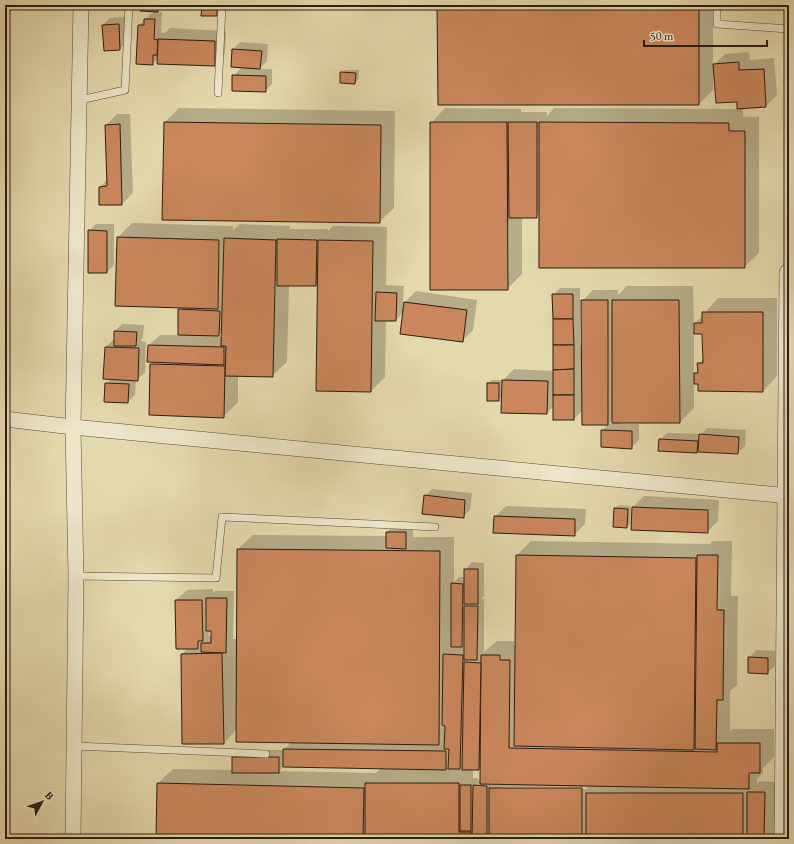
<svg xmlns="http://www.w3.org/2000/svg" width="794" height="844" viewBox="0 0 794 844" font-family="'EB Garamond',serif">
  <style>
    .shadow { fill: #0003; fill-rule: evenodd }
    .building { fill: #ca875b; stroke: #2b1c13 }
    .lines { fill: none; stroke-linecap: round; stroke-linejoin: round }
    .service-casing { stroke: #594b3a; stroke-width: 8 }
    .minor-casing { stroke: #594b3a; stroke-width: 16 }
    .tertiary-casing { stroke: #594b3a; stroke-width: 20 }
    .service { stroke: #ede6ca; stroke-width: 7 }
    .minor { stroke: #ede6ca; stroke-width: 15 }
    .tertiary { stroke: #ede6ca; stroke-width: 19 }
  </style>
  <rect width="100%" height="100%" fill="#e4d8ad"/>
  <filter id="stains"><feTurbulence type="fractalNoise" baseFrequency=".005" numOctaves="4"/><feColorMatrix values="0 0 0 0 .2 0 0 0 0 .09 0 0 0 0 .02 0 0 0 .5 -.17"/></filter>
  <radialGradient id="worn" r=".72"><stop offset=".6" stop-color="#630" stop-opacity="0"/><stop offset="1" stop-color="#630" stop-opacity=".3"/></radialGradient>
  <g class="shadow">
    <path d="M141,5H163L156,12H162L161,33H165L170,28L226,31L225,54L214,65L158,58L152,64L139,25L154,11Z"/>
    <path d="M203,5H224V8L216,15Z"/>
    <path d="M438,5H713V66L725,54L749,52L750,60L774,58L777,95L766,106L743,107V117H759V253L744,267L540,213L536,217H522V274L507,289L431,123L445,108L521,109V112H547V116L554,108L738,109V101L715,77H713V90L699,104Z"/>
    <path d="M126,17L127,42L120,49L103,25L110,18Z"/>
    <path d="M240,42L268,44L267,61L259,69H272V84L265,91L233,76L242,67L233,49Z"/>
    <path d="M345,70H359L358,80L355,83L341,73Z"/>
    <path d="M179,108L395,111L394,208L379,222L165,122Z"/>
    <path d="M117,114H130L133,193L122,204H100V187L108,179L106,125Z"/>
    <path d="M132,223L233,226V230L240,224L290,226V229H328V231L333,226L387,227L386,285L404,286L403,304L416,291L477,300L473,330L462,341L404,312L396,320H386L385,377L371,391L318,283L316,285H289L287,362L272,376L238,375V402L223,417L151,365L154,362L149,345L160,335H179V310L182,307L118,237ZM223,331L222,337L217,336Z"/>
    <path d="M96,224H114V265L107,272L89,231Z"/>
    <path d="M627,286H693L694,325L718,298H777V376L763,391L694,383V408L680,422H622V424H639V440L631,448L602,431L608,424H583V410L574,419L554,406L547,413L502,396L498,400L488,383L492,380H503L514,369L554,371L553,295L560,288H580V345H582V301L593,290H618V295ZM694,333H703V359L698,364L699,370L694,374ZM613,419V424L609,423Z"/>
    <path d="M122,324L144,325L143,338L140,341L146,342L145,373L136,380L135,395L128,402L105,401L106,384L111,379L104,378L106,347L113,340H115V331Z"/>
    <path d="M708,428L746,430L745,446L738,453L700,449L697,452L660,440L667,433L701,434Z"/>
    <path d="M432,489L472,493L470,510L463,517L425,496Z"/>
    <path d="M644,496L719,500L718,521L707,532L633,507Z"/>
    <path d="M619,505L631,506L630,524L627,527L615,508Z"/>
    <path d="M506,506L586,509L585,524L574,535L495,517Z"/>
    <path d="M394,525H413V537H454V582L459,577H465V570L472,562L484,563V596L481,599H484V652L497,641H514V646H516L517,555L531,541L710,544L713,541H732L731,596H738L737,685L730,691V731L733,729H774V757L763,768V773L757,779V784L759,781L776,782L775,839H157L158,783L173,769L233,770V757L240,750H284L291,742L237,729L224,743L182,654L188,648L176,600L187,590L213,589V593L215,591H234L233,639H238V549L253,535L387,536V532ZM212,629V637L209,636V633ZM284,766L381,768L376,773L279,771ZM481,766V779L478,781V778H473V769H478ZM503,787H587V789H503Z"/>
    <path d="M756,650L775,651V666L767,673L749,658Z"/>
  </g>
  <g class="building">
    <path d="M140,5H158V12L140,11Z"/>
    <path d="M202,5H217V16H201Z"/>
    <path d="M437,5H699V105H438Z"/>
    <path d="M144,19H155L154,39L158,40L157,55H153V65L136,64L138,25H144Z"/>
    <path d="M119,24L120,50L104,51L102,25Z"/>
    <path d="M158,39L215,41V66L157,64Z"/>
    <path d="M232,49L262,51L260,69L231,67Z"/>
    <path d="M739,62V70L764,69L766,107L737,109V102L716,103L713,64Z"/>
    <path d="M340,72L356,73L355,84L340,83Z"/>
    <path d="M232,75L266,76V92L232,91Z"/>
    <path d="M164,122L381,125L380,223L162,220Z"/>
    <path d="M430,122H507L508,290H430Z"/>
    <path d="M508,122H537V218H509Z"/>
    <path d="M539,122L729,123V131H745V268H539Z"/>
    <path d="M120,124L122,205H99V187L107,186L105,125Z"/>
    <path d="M88,230L107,231V273H88Z"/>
    <path d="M117,237L219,240L218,309L115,306Z"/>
    <path d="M224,238L276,240L273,377L225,376L226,346H221Z"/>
    <path d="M277,239L317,240L316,286H277Z"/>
    <path d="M318,240L373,241L371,392L316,391Z"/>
    <path d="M376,292L397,293L396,321H375Z"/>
    <path d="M552,294H573V319H553Z"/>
    <path d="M581,300H608V425H582Z"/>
    <path d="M612,300H679L680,423H612Z"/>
    <path d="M404,302L467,310L463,342L400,334Z"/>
    <path d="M178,309L220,311L219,336L178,335Z"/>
    <path d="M702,312H763V392L698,391V384H694V373H698L697,363H703L702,334H694V323H702Z"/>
    <path d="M553,319H573L574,345H553Z"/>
    <path d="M114,331L137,332L136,346H114Z"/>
    <path d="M148,345L224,347V365L147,362Z"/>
    <path d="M553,345H574V369L553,370Z"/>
    <path d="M105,347L139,348L138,381L103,379Z"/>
    <path d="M150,364L225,366L224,418L149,415Z"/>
    <path d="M574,369V395H553V370Z"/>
    <path d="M502,380L548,381L547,414L501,413Z"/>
    <path d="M105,383L129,384L128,403L104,402Z"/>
    <rect x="487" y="383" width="12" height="18"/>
    <rect x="553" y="395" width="21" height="25"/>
    <path d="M601,430L632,431V449L601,447Z"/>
    <path d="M699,434L739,437L738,454L698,452Z"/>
    <path d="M659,439L698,441L697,453L658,451Z"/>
    <path d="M424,495L465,500L464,518L422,514Z"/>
    <path d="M632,507L708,510V533L631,530Z"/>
    <path d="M614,508L628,509L627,528L613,527Z"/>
    <path d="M494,516L575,519V536L493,533Z"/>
    <path d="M386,532H406V549L386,548Z"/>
    <path d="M237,549L440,551L439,745L236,742Z"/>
    <path d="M516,555L696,558L694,750L514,746Z"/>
    <path d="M697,555H718L717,610H724L723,700H717L716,750L695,749Z"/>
    <rect x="464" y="569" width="14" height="35"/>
    <path d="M451,583L463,584L462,647H451Z"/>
    <path d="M206,598H227L226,653L201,652V643H211V631H206Z"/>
    <path d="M175,600H202L203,641H198V649H176Z"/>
    <path d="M464,606H478L477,660H464Z"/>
    <path d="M222,653L224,744H182L181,654Z"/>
    <path d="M443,654L463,655L460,769H448L449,749H444L445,726L442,725Z"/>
    <path d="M481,655H500V660H510L509,748L717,752V743H760V773H749V789L480,784Z"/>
    <path d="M748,657L768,658V674L748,673Z"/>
    <path d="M464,662L481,663L479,770H462Z"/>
    <path d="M283,749L446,751V770L283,767Z"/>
    <rect x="232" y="757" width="47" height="16"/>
    <path d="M157,783L364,788L363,839H156Z"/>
    <path d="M365,783H459V832H471V839H365Z"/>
    <rect x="460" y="785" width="11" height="46"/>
    <path d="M473,785L487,786V839H472Z"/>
    <rect x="489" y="788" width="93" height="51"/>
    <path d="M747,792H765L764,839H747Z"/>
    <rect x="586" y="793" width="157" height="46"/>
  </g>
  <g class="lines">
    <defs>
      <g id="service">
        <path d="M717,5V24L789,29"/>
        <path d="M218,93L222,5"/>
        <path d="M80,100L125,90L129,5"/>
        <path d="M76,576L216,578L222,517L435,527"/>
        <path d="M74,746L266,754"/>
      </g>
      <g id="minor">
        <path d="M5,419L73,427L789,496"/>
        <path d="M73,839L76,576L73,427L81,5"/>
      </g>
      <path id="tertiary" d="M784,839L789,273"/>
    </defs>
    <use href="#service" class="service-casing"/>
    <use href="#minor" class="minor-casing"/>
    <use href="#tertiary" class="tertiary-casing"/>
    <use href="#service" class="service"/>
    <use href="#minor" class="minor"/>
    <use href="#tertiary" class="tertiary"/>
  </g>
  <rect width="794" height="844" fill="none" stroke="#e4d8ad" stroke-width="20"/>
  <rect x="6" y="6" width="782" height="832" fill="none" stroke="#2b1c13" stroke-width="2"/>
  <rect x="10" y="10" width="774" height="824" fill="none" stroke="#2b1c13"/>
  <g transform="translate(42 802) rotate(49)" stroke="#ede6ca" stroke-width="3" paint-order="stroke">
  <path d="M0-3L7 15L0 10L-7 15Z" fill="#2b1c13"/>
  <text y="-6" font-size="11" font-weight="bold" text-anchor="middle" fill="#2b1c13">B</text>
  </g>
  <path d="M644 40v6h123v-6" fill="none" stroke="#2b1c13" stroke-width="2"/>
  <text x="650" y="40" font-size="12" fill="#2b1c13" stroke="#ede6ca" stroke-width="3" paint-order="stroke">50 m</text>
  <rect width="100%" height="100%" filter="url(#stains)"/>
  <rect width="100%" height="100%" fill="url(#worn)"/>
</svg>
